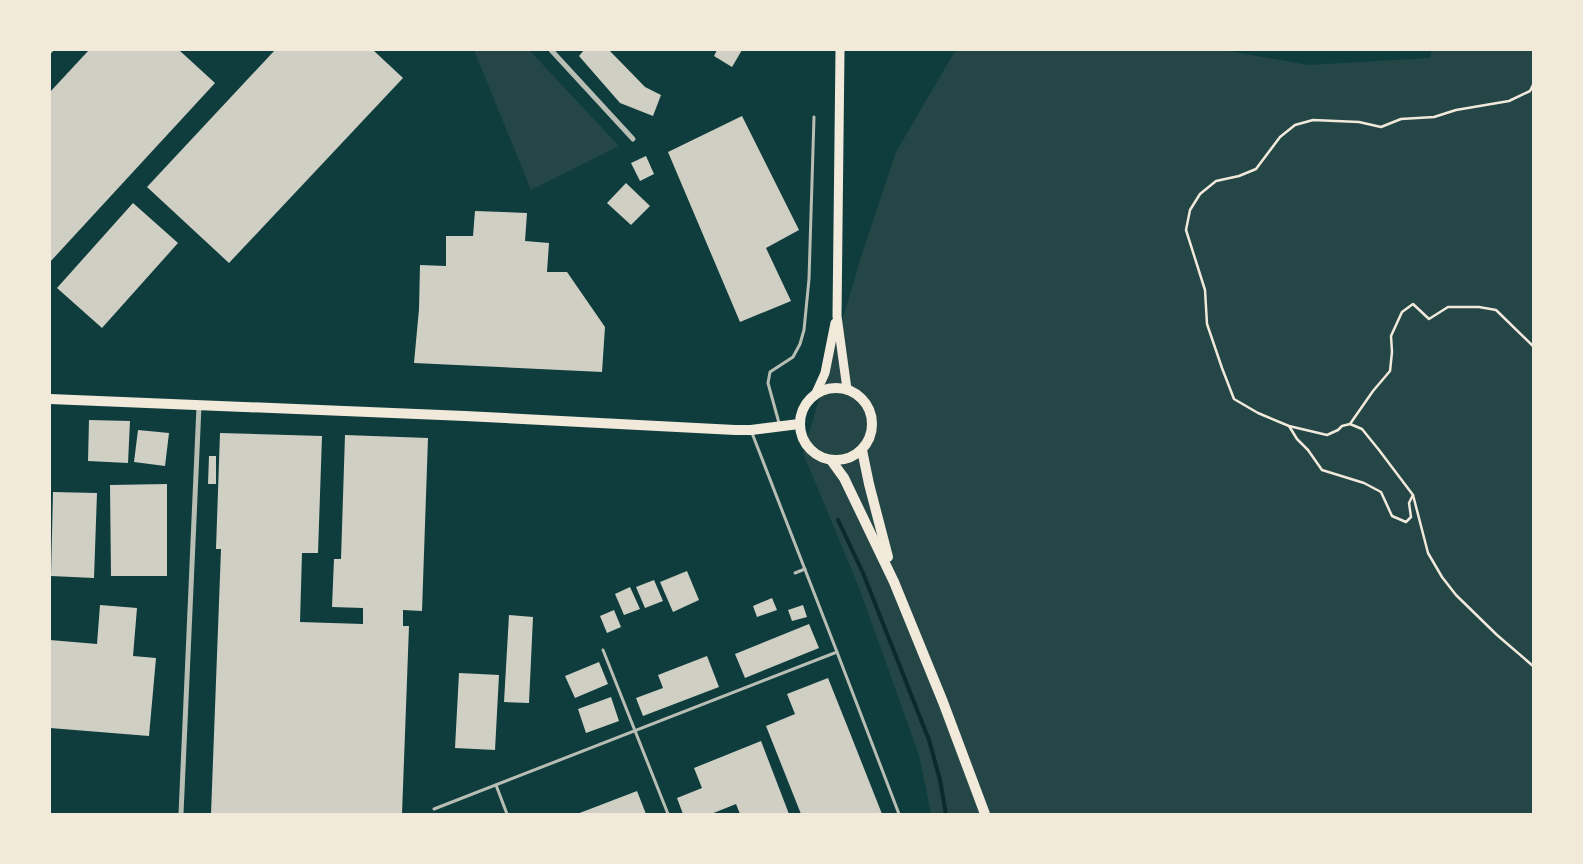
<svg xmlns="http://www.w3.org/2000/svg" width="1583" height="864" viewBox="0 0 1583 864" font-family="'IBM Plex Sans',sans-serif">
  <style>
    .green { fill: #244646 }
    .lines { fill: none; stroke-linecap: round; stroke-linejoin: round }
    .stream { stroke: #0a2a2b; stroke-width: 4 }
    .building { fill: #cfcfc3 }
    .path { stroke: #f1e9da; stroke-width: 2.5 }
    .service { stroke: #b8beb3; stroke-width: 3 }
    .minor { stroke: #b8beb3; stroke-width: 5 }
    .secondary { stroke: #f1e9da; stroke-width: 9 }
    .primary { stroke: #f1e9da; stroke-width: 10 }
  </style>
  <rect width="100%" height="100%" fill="#0f3d3e"/>
  <g class="green">
    <path d="M474,50H529L619,146L531,190Z"/>
    <path d="M958,50H1223L1308,65L1430,58L1432,50H1533V814H931L919,755L858,585L803,453L861,257L896,152L955,51Z"/>
  </g>
  <g class="lines">
    <path class="stream" d="M838,520L863,573L929,740L940,780L946,814"/>
  </g>
  <g class="building">
    <path d="M89,50H179L215,83L50,262V92Z"/>
    <path d="M275,50H373L403,78L229,263L147,187Z"/>
    <path d="M584,50H609L645,87L661,95L653,116L620,103L579,56Z"/>
    <path d="M717,50H742L732,67L714,56Z"/>
    <path d="M742,116L799,230L766,248L791,301L740,322L668,152Z"/>
    <path d="M646,156L654,174L640,181L631,163Z"/>
    <path d="M626,183L650,206L631,225L607,203Z"/>
    <path d="M133,203L178,243L102,328L57,288Z"/>
    <path d="M475,211L527,213L525,241L549,243L547,272H567L605,327L602,372L414,363L419,309L420,265L446,266V236H473Z"/>
    <path d="M89,420L130,421L128,463L88,461Z"/>
    <path d="M138,430L169,433L165,466L134,462Z"/>
    <path d="M220,433L322,436L318,553H302L300,622L363,624V608L332,607L334,559H341L345,435L428,438L422,611L403,610V626H409L402,814H211L221,549H216Z"/>
    <path d="M209,456H216V484H208Z"/>
    <path d="M167,484V576H111L110,485Z"/>
    <path d="M53,492L97,493L94,578L51,576Z"/>
    <path d="M687,571L699,600L673,612L660,582Z"/>
    <path d="M654,580L663,601L645,608L636,587Z"/>
    <path d="M630,587L640,609L624,615L615,594Z"/>
    <path d="M772,598L777,610L757,617L753,606Z"/>
    <path d="M100,605L137,608L133,656L156,658L149,736L50,728V640L97,644Z"/>
    <path d="M803,605L807,617L792,621L788,610Z"/>
    <path d="M614,610L621,627L607,633L600,616Z"/>
    <path d="M509,615L533,617L529,703L504,702Z"/>
    <path d="M809,624L819,648L745,678L735,654Z"/>
    <path d="M707,656L719,687L643,716L636,698L663,688L658,675Z"/>
    <path d="M599,662L608,684L575,698L565,676Z"/>
    <path d="M459,673L499,675L495,750L455,748Z"/>
    <path d="M828,678L850,733L882,814H801L766,726L795,714L787,694Z"/>
    <path d="M611,697L619,721L586,733L578,709Z"/>
    <path d="M761,741L789,814H740L736,804L711,814H683L677,798L702,788L694,768Z"/>
    <path d="M637,791L646,814H577Z"/>
  </g>
  <g class="lines">
    <g class="path">
      <path d="M1533,85L1530,91L1509,101L1456,110L1434,117L1401,119L1381,127L1359,122L1313,120L1295,125L1280,137L1256,169L1239,176L1216,181L1200,194L1190,210L1186,230L1205,290L1207,324L1222,368L1234,399L1258,413L1289,426L1327,435L1338,430L1342,426L1350,424L1373,391L1390,371L1392,352L1391,336L1402,312L1413,304L1429,319L1448,307H1479L1496,310L1533,346"/>
      <path d="M1350,424L1362,429L1379,450L1413,495L1428,553L1442,577L1456,595L1497,635L1533,666"/>
      <path d="M1289,426L1297,439L1308,450L1322,470L1364,483L1381,492L1392,516L1406,522L1411,517L1409,503L1413,495"/>
    </g>
    <g class="service">
      <path d="M779,423L768,383L770,372L793,357L800,344L804,330L809,279L814,117"/>
      <path d="M795,573L805,569"/>
      <path d="M603,650L668,814"/>
      <path d="M837,652L899,814"/>
      <path d="M496,785L507,814"/>
      <path d="M434,809L837,652L752,433"/>
    </g>
    <g class="minor">
      <path d="M551,50L633,139"/>
      <path d="M50,51L51,50"/>
      <path d="M181,814L199,406"/>
    </g>
    <g class="secondary">
      <path d="M840,50L837,316L847,389"/>
      <path d="M816,393L825,373L835,323"/>
    </g>
    <g class="primary">
      <circle cx="836" cy="424" r="36"/>
      <path d="M50,399L465,416L735,430H751L799,424"/>
      <path d="M862,450L869,484L888,557"/>
      <path d="M831,460L844,478L894,582L943,702L985,814"/>
    </g>
  </g>
  <rect width="1583" height="864" fill="none" stroke="#f1e9da" stroke-width="102"/>
</svg>
